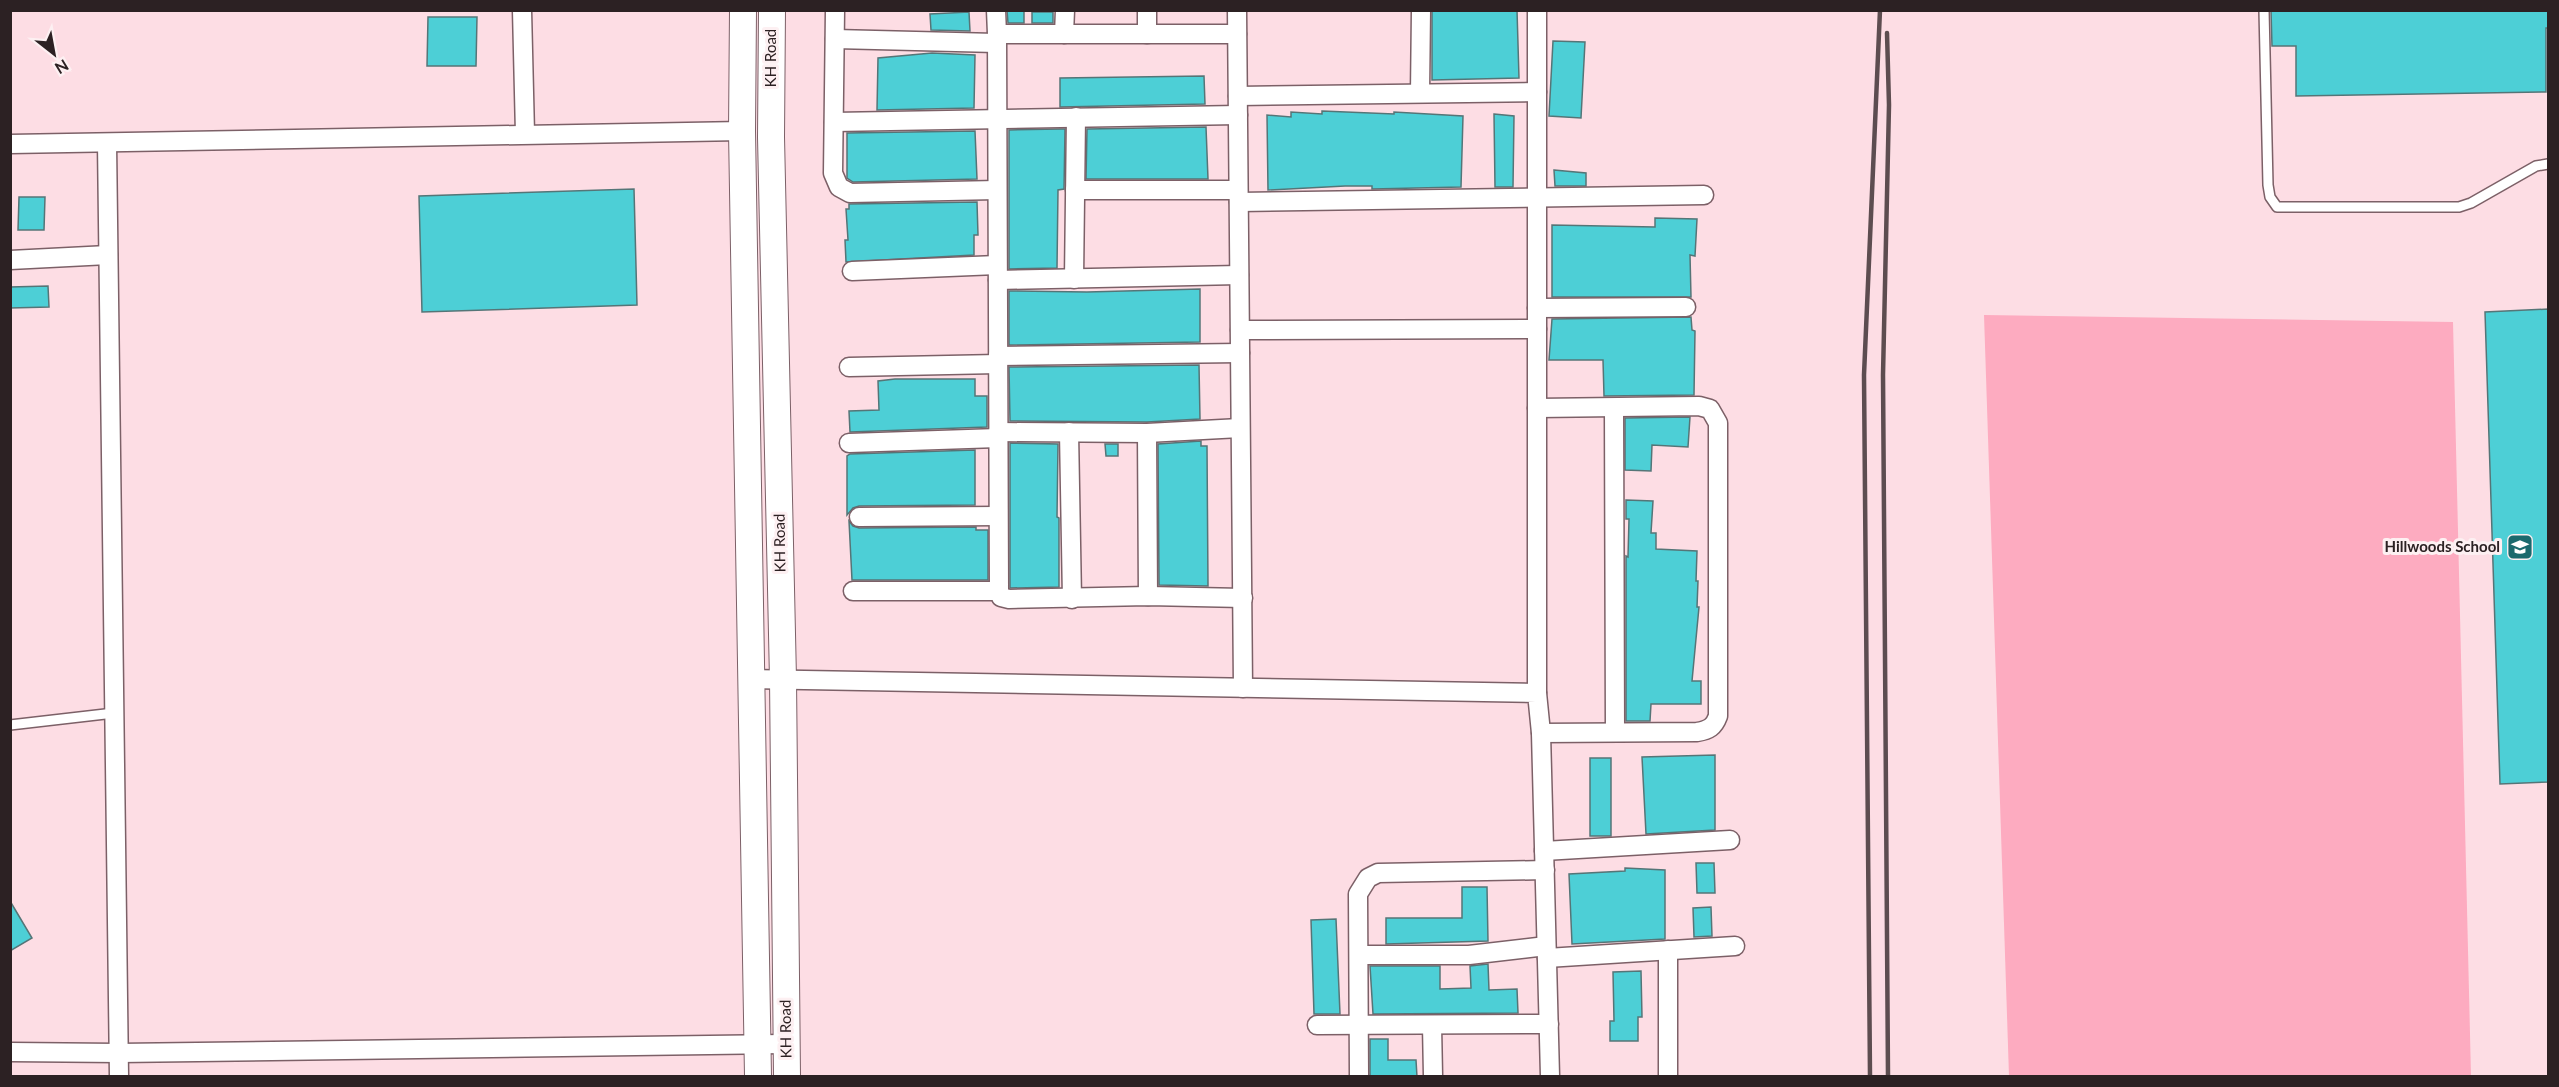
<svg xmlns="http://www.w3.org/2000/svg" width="2559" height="1087" viewBox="0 0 2559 1087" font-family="Lato,sans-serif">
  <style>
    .green { fill: #fdabc0 }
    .building { fill: #4dcfd6; stroke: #557577; stroke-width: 1.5 }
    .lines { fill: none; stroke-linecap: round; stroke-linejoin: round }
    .service-casing { stroke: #7c6067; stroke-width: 12 }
    .minor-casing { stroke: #7c6067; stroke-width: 21 }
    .secondary-casing { stroke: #7c6067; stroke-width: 28 }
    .service { stroke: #fff; stroke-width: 9 }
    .minor { stroke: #fff; stroke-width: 18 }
    .secondary { stroke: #fff; stroke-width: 26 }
    .rail { stroke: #5d4d50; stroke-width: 4.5 }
    .labels { text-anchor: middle; stroke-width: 6; stroke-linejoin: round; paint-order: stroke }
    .street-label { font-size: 15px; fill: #2c2123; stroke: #fdf0f2 }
    .poi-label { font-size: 15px; font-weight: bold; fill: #2c2123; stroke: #fdf0f2; text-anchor: end }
  </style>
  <rect width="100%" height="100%" fill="#fddde4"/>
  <path class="green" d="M1984,315L2453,322L2471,1076H2009Z"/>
  <g class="building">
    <path d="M1007,10H1024V23H1008Z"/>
    <path d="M1432,10H1517L1519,78L1432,80Z"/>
    <path d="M2271,10H2548V28H2546V92L2296,96V46H2272Z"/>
    <path d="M969,12L970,31L931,30L930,14Z"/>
    <rect x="1032" y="12" width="21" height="11"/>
    <path d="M428,17H477L476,66H427Z"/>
    <path d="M1553,41L1585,42L1581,118L1549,116Z"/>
    <path d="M932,53L975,55L974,108L877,110L878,58Z"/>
    <path d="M1204,76L1205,104L1060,107V78Z"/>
    <path d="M1322,111L1394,114V112L1463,116L1461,187L1372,189V186H1345L1268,190L1267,115L1291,117V112L1322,114Z"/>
    <path d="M1494,114L1514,116L1513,187H1495Z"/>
    <path d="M1206,127L1208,179H1086L1087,129Z"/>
    <path d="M1061,129H1065L1064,189L1058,190L1057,268L1009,269V130Z"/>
    <path d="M975,131L977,179L853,182L847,178V133Z"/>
    <path d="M1554,170L1586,173V186H1555Z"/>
    <path d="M634,189L637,305L422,312L419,196Z"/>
    <path d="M19,197H45L44,230H18Z"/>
    <path d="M977,202L978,235H974V255L846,262L845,240H848L846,209H849V204Z"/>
    <path d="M1655,218L1697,219L1695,256L1690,255L1691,297H1552V225L1655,227Z"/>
    <path d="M48,286L49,307L10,308V287Z"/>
    <path d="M1200,289V342L1009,345V291L1087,292Z"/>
    <path d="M2548,309V782L2500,784L2485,312Z"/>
    <path d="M1691,317L1692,330L1695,331L1694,395L1604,396L1603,360H1549L1552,319Z"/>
    <path d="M1199,365L1200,419L1147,422L1010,421L1009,367Z"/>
    <path d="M895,379H975V396H987V427L850,432L849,411L879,410L878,381Z"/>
    <path d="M1690,417L1688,447L1652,445L1651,471L1625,470V418Z"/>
    <path d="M1201,441V446H1207L1208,586L1159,585L1158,444Z"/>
    <path d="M1010,443L1058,444L1057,517L1059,518V587L1010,588Z"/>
    <path d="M1105,444H1118V456H1106Z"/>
    <path d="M975,450V505L859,506L853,508L847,515V456L850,454Z"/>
    <path d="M1626,500L1653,501L1651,533H1656V549L1697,551L1696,581H1698L1697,607H1699L1692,681H1701V704H1651L1650,721H1626V556L1628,557L1629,519H1626Z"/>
    <path d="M849,521L853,526L859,528L976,527V530H988V580H852Z"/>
    <path d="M1715,755V830L1646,834L1642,757Z"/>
    <rect x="1590" y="758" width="21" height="78"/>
    <path d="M1696,863H1714L1715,893H1697Z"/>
    <path d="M1625,868L1665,870V939L1572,944L1569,874L1625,871Z"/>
    <path d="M1462,887H1487L1488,941L1386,944V918H1462Z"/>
    <path d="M10,901L32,938L10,951Z"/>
    <path d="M1711,907L1712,936L1694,937L1693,908Z"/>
    <path d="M1336,919L1340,1014H1314L1311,920Z"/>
    <path d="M1488,964L1489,990L1517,989L1518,1013L1373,1014L1370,966H1440V989L1471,988L1470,966Z"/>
    <path d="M1641,971L1642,1017H1638V1041H1610V1021H1614L1613,972Z"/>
    <path d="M1370,1039H1388V1060H1416L1417,1077H1370Z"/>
  </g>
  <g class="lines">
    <defs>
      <g id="service">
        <path d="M2264,10L2268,185L2270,197L2277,207H2459L2471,203L2536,166L2548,164"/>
        <path d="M10,725L114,713"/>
      </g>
      <g id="minor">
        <path d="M522,10L525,134"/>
        <path d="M835,10L833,173L839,187L850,193L997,190"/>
        <path d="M996,10L997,34H1237"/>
        <path d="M1237,10L1243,688"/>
        <path d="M1537,10V693"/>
        <path d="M1064,34L1065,10"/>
        <path d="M1147,34V10"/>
        <path d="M835,39L996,43"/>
        <path d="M1420,93L1421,10"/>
        <path d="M1238,96L1537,92"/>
        <path d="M834,122L1238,115"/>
        <path d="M107,143L119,1076"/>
        <path d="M10,144L742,131"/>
        <path d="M1075,190H1238"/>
        <path d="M1239,202L1704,195"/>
        <path d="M10,260L108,255"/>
        <path d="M852,271L997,265"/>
        <path d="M1074,279L1076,117"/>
        <path d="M998,280L1239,275"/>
        <path d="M1537,308L1686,307"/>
        <path d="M1240,330L1537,329"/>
        <path d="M998,356L1240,353"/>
        <path d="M849,367L998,364"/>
        <path d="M1537,408L1699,406L1710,409L1718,423V716C1714,727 1709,730 1697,732L1541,733"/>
        <path d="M1614,408L1615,732"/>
        <path d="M998,432L1147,433L1240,428"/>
        <path d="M1069,432L1072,599"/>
        <path d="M1147,433L1148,596"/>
        <path d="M849,443L998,438"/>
        <path d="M859,517L998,516"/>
        <path d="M853,591H999L997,34"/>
        <path d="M999,591L1001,597L1009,599L1148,596L1243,598"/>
        <path d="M751,679L1537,693L1541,733L1550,1076"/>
        <path d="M1544,851L1730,840"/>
        <path d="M1668,950V1076"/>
        <path d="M1359,955H1469L1546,946"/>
        <path d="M1547,958L1735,946"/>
        <path d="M1317,1025L1549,1024"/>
        <path d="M1432,1025L1433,1076"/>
        <path d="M10,1052L119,1053L787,1044"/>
        <path d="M1359,1076L1358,894L1368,878L1378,873L1545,870"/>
      </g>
      <g id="secondary">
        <path d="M743,10L742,131L758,1076"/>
        <path d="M772,10L771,137L783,679L787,1076"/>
      </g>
    </defs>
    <use href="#service" class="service-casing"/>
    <use href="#minor" class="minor-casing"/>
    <use href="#secondary" class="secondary-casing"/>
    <use href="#service" class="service"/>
    <use href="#minor" class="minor"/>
    <use href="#secondary" class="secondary"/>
    <g class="rail">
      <path d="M1887,33L1889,105L1883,375L1888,1076"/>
      <path d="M1870,1076L1864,375L1880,10"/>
    </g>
  </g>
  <defs>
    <symbol id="school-square" viewBox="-11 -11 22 22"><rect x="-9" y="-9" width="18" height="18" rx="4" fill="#1b696d" stroke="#fdf0f2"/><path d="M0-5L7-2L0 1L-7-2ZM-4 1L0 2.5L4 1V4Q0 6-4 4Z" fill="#fff"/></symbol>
  </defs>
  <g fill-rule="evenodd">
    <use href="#school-square" x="2505" y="532" width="30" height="30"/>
  </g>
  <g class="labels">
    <g class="street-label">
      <text transform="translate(771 58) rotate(-90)" y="5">KH Road</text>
      <text transform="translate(780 543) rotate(-91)" y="5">KH Road</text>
      <text transform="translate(786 1029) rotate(-91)" y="5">KH Road</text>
    </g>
    <g class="poi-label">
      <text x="2500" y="552">Hillwoods School</text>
    </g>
  </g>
  <rect width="2559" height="1087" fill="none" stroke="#2c2123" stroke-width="24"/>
  <g transform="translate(54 54) rotate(149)" stroke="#fdf0f2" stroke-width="4.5" paint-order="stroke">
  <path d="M0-4.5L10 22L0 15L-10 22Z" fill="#2c2123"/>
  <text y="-9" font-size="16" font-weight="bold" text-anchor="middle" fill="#2c2123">N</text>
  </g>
</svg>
